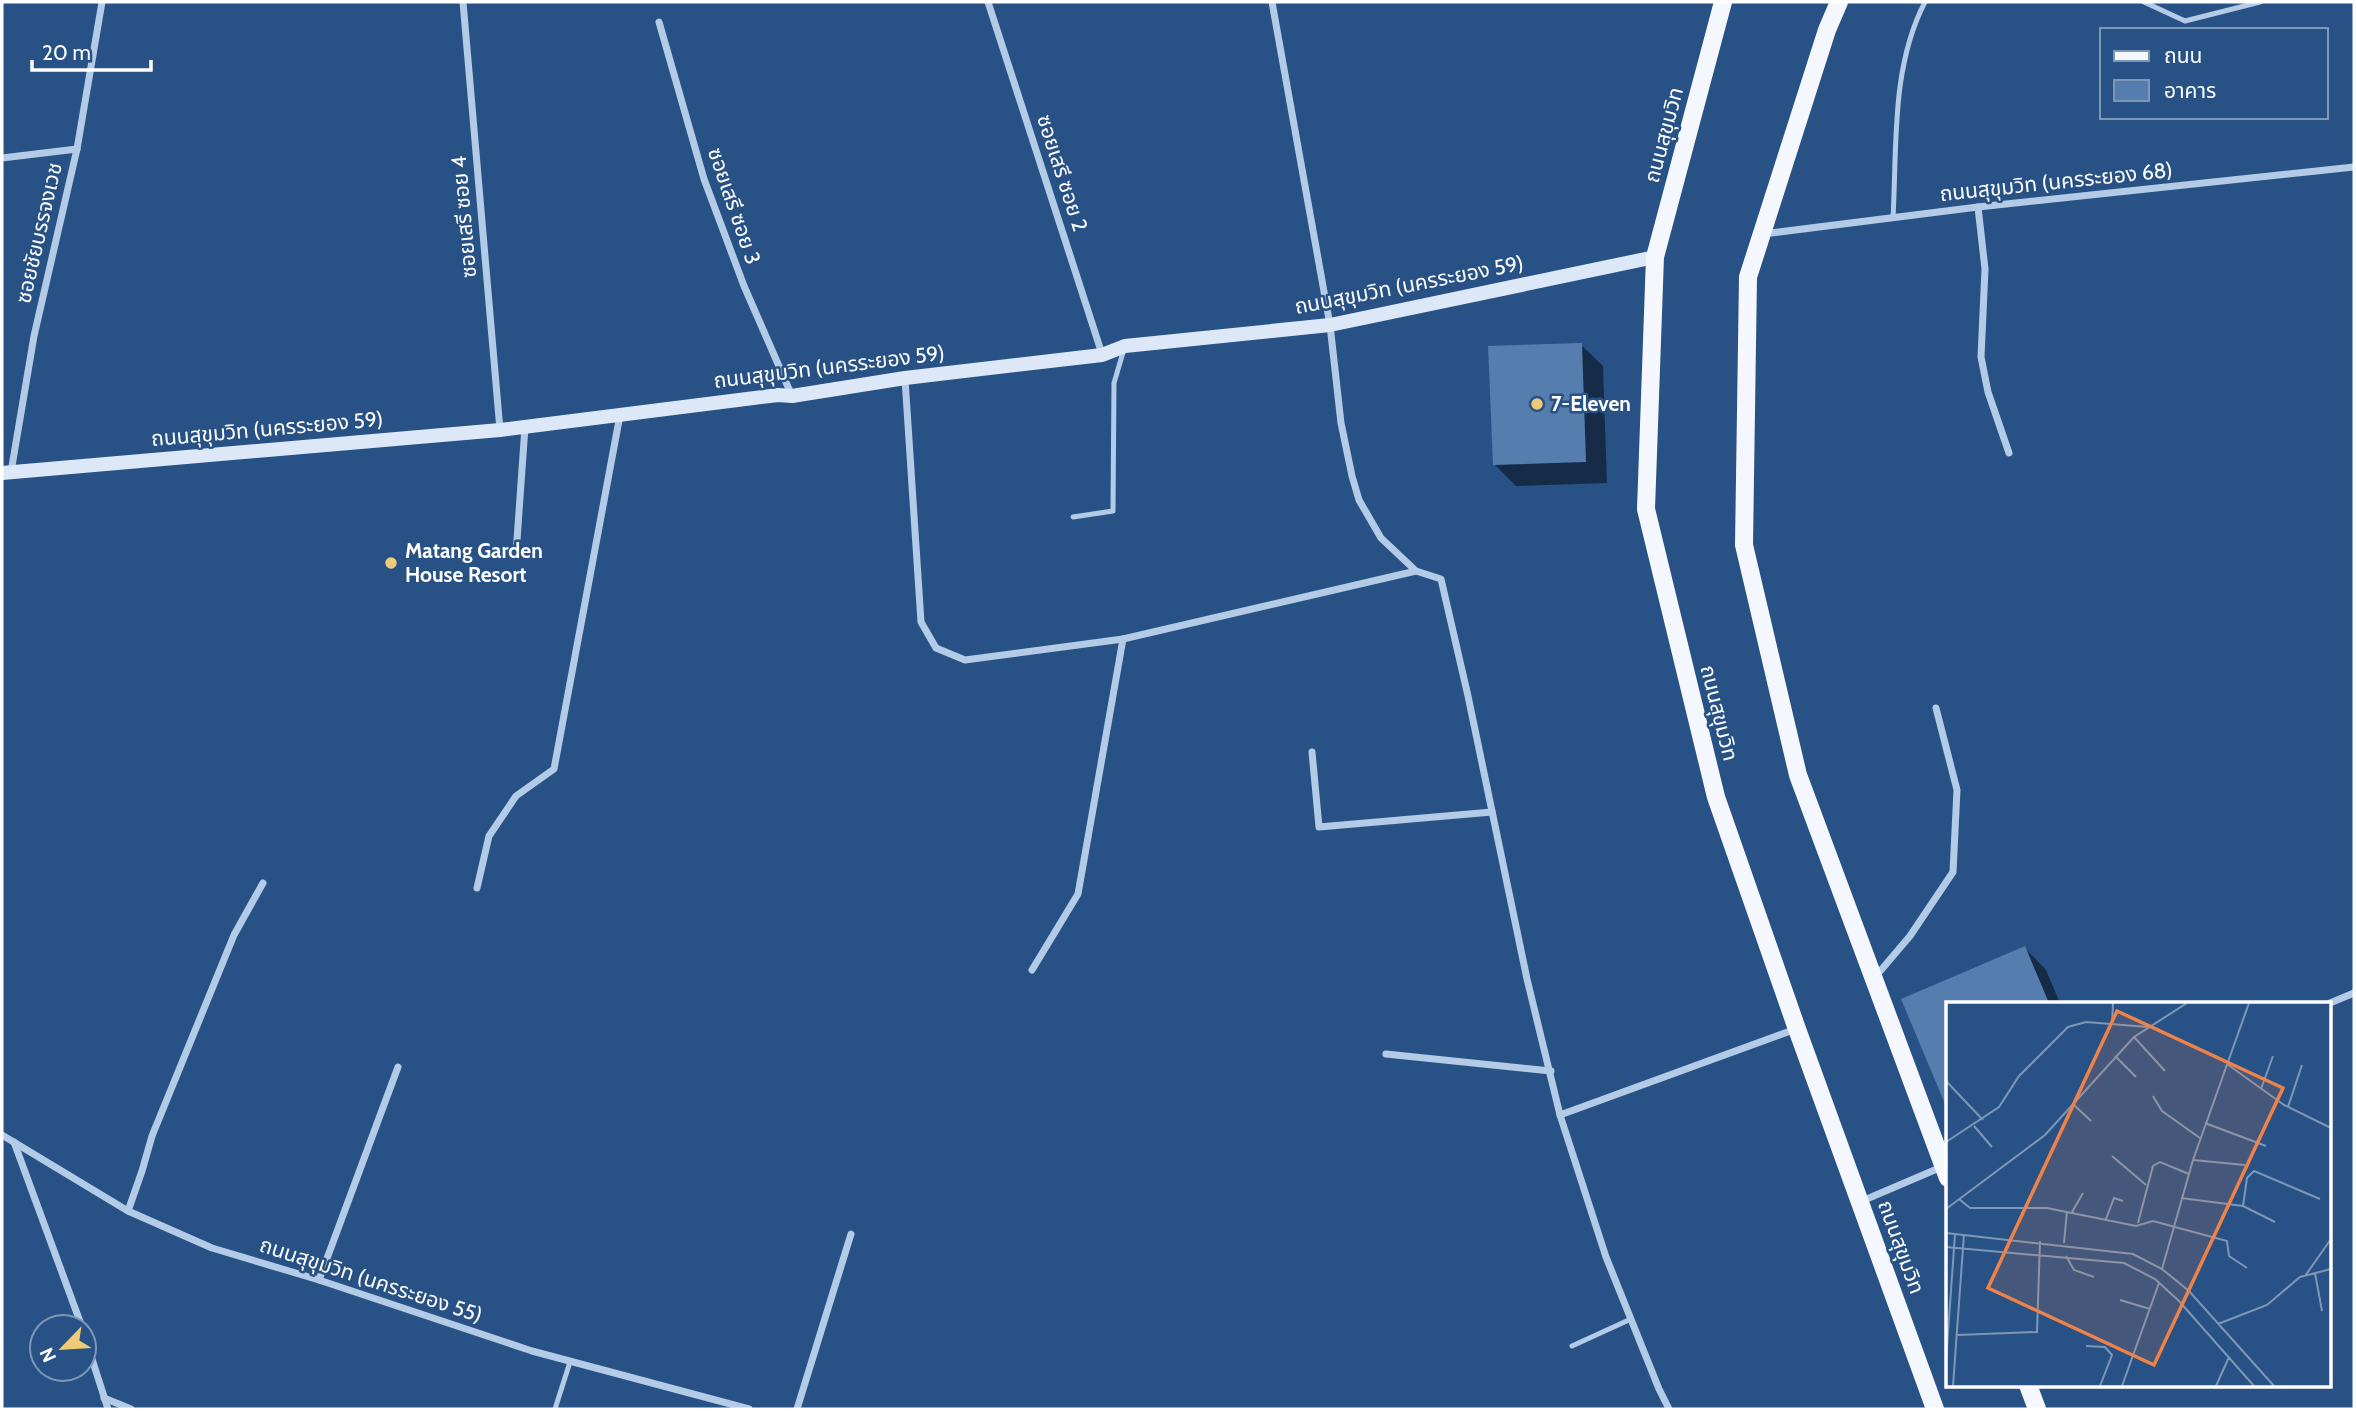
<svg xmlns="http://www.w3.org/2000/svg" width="2356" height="1411" viewBox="0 0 2356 1411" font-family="Cabin,'Noto Sans Thai',sans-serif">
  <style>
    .shadow { fill: #0007 }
    .building { fill: #557eae }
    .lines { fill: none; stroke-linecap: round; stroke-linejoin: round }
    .lane { stroke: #b3cbe7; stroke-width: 5 }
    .street { stroke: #b3cbe7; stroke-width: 7 }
    .secondary { stroke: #dce8f7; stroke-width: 14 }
    .primary { stroke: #f4f8fe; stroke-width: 18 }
    .poi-dot { fill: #efcb79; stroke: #285285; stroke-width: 2.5 }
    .labels { text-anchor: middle; stroke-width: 5; stroke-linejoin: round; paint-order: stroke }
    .street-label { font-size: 21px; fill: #fff; stroke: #285285 }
    .poi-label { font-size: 21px; font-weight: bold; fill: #fff; stroke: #285285; text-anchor: start }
    .inset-road { fill: none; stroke: #7e97b6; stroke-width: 2 }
    .view { fill: #ee8249; fill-opacity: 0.15; stroke: #ee8249; stroke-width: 3.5 }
    .inset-edge { fill: none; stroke: #fff; stroke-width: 3.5 }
  </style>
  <rect width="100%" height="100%" fill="#285285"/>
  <g class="shadow">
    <path d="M1581,345L1603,366L1607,483L1516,486L1494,464Z"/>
    <path d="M2025,948L2046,970L2060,1003H1948V1106L1903,1000Z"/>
  </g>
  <g class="building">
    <path d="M1582,343L1586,462L1493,465L1488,346Z"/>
    <path d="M2025,946L2049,1003H1948V1111L1901,999Z"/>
  </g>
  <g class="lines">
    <g class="lane">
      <path d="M2144,2L2185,21L2260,2"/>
      <path d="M1893,218C1897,146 1891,67 1925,2"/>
      <path d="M1073,517L1113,511L1114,383L1124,349"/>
      <path d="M1572,1346L1631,1319"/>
      <path d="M555,1409L570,1362"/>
    </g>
    <g class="street">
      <path d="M463,2L500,430"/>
      <path d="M988,2L1102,354"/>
      <path d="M1272,2L1330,325L1341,423L1352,476L1359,500L1381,538L1416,571L1441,579L1468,696L1527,979L1560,1115L1606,1257L1659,1389L1669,1409"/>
      <path d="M659,22L704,179L744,286L792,396"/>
      <path d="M2,158L77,149"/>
      <path d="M1978,207L1985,269L1981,357L1988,392L2009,453"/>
      <path d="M1763,234L1978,207L2354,167"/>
      <path d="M905,379L921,622L936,648L965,660L1123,639L1416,571"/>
      <path d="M11,472L34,336L77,149L102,2"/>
      <path d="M516,554L525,427"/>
      <path d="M1312,752L1319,827L1492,812"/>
      <path d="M477,888L489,836L516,796L554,769L620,415"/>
      <path d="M1032,970L1078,894L1123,639"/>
      <path d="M1876,976L1910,936L1953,872L1957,790L1936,708"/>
      <path d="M2330,1003L2354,993"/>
      <path d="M1386,1054L1551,1071"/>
      <path d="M1560,1115L1796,1029"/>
      <path d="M2,1135L128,1211L212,1248L319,1280L532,1351L749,1409"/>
      <path d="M14,1142L82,1327"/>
      <path d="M1862,1201L1944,1166"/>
      <path d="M128,1211L142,1171L152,1136L234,935L263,883"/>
      <path d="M319,1280L398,1067"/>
      <path d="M84,1334L108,1409"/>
      <path d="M104,1398L131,1409"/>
      <path d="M797,1409L851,1234"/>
    </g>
    <path class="secondary" d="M2,473L500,430L778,395L792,396L905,378L1102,355L1125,346L1330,325L1655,257"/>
    <g class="primary">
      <path d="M1723,2L1655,257L1646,509L1716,797L1797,1029L1935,1409"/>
      <path d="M1839,2L1827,30L1748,277L1744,545L1798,775L1948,1178"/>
      <path d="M2028,1385L2037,1409"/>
    </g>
  </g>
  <g class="poi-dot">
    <circle cx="1537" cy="404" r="7"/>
    <circle cx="391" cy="563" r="7"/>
  </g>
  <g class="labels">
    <g class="street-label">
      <text transform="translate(1664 135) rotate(-75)" y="7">ถนนสุขุมวิท</text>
      <text transform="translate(1062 173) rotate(72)" y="7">ซอยเสรี ซอย 2</text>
      <text transform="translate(2056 182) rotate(-6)" y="7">ถนนสุขุมวิท (นครระยอง 68)</text>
      <text transform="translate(734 206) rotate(71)" y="7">ซอยเสรี ซอย 3</text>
      <text transform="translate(464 217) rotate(-95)" y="7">ซอยเสรี ซอย 4</text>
      <text transform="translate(39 233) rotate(-77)" y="7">ซอยชัยบรรจงเวช</text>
      <text transform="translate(1409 285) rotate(-11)" y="7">ถนนสุขุมวิท (นครระยอง 59)</text>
      <text transform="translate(829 367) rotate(-7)" y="7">ถนนสุขุมวิท (นครระยอง 59)</text>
      <text transform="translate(267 429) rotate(-5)" y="7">ถนนสุขุมวิท (นครระยอง 59)</text>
      <text transform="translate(1719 713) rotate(76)" y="7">ถนนสุขุมวิท</text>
      <text transform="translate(1901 1247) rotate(70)" y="7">ถนนสุขุมวิท</text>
      <text transform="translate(371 1280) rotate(18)" y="7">ถนนสุขุมวิท (นครระยอง 55)</text>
    </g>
    <g class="poi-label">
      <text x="1551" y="411">7-Eleven</text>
      <text x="405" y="558">Matang Garden<tspan x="405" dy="24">House Resort</tspan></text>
    </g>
  </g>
  <g transform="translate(1946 1002)">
    <rect width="385" height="385" fill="#285285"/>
    <path class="inset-road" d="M166,22L167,1M188,35L219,69M169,54L190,75M281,62L338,103L385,126M0,79L37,118M315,87L327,54M207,94L216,109L254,136M127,102L145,119M342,105L356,63M259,121L320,144M28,124L46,145M0,140L53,105L73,74L122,25L140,20L202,25M166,154L200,183M247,158L299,163M235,196L297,204L329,220M13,197L24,206H101L190,224L207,219L281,239L283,254L301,266M297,204L301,176L308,169L374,197M0,207L99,133L188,35L241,1M126,210L137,191M160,217L168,196L177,199M192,221L207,164L214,160L243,172M0,231L187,252L216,267L243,289L328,384M118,241L121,209M0,245L178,261L209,277L233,299L308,384M120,254L128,268L148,275M216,267L247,158L303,1M369,271L376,309M359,274L385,237M174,298L204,307M272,322L321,303L354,275L385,267M11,333L91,330L94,239M140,344L159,345L166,353L154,384M0,359L9,232M7,384L18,232M176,384L213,281M270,384L283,355"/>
    <path class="view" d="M171,9L337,86L208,363L42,286Z"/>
    <rect width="385" height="385" class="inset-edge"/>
  </g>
  <rect width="2356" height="1411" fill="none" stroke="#ffffff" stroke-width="7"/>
  <rect x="2100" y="28" width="228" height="91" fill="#285285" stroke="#7e97b6" stroke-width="2"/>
  <rect x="2114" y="51" width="35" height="10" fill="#f4f8fe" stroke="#7e97b6" stroke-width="2"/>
  <text x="2164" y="63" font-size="21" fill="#ffffff">ถนน</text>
  <rect x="2114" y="80" width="35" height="21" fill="#557eae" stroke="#7e97b6" stroke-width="2"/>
  <text x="2164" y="98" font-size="21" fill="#ffffff">อาคาร</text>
  <g transform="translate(63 1348) rotate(245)"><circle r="33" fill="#285285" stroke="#7e97b6" stroke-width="2"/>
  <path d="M0-5L12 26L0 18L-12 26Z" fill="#efcb79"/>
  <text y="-10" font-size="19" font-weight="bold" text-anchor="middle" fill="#ffffff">N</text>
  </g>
  <path d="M32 60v10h119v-10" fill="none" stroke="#ffffff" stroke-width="3.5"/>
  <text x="42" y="60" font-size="21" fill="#ffffff" stroke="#285285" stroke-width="5" paint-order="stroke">20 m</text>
</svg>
